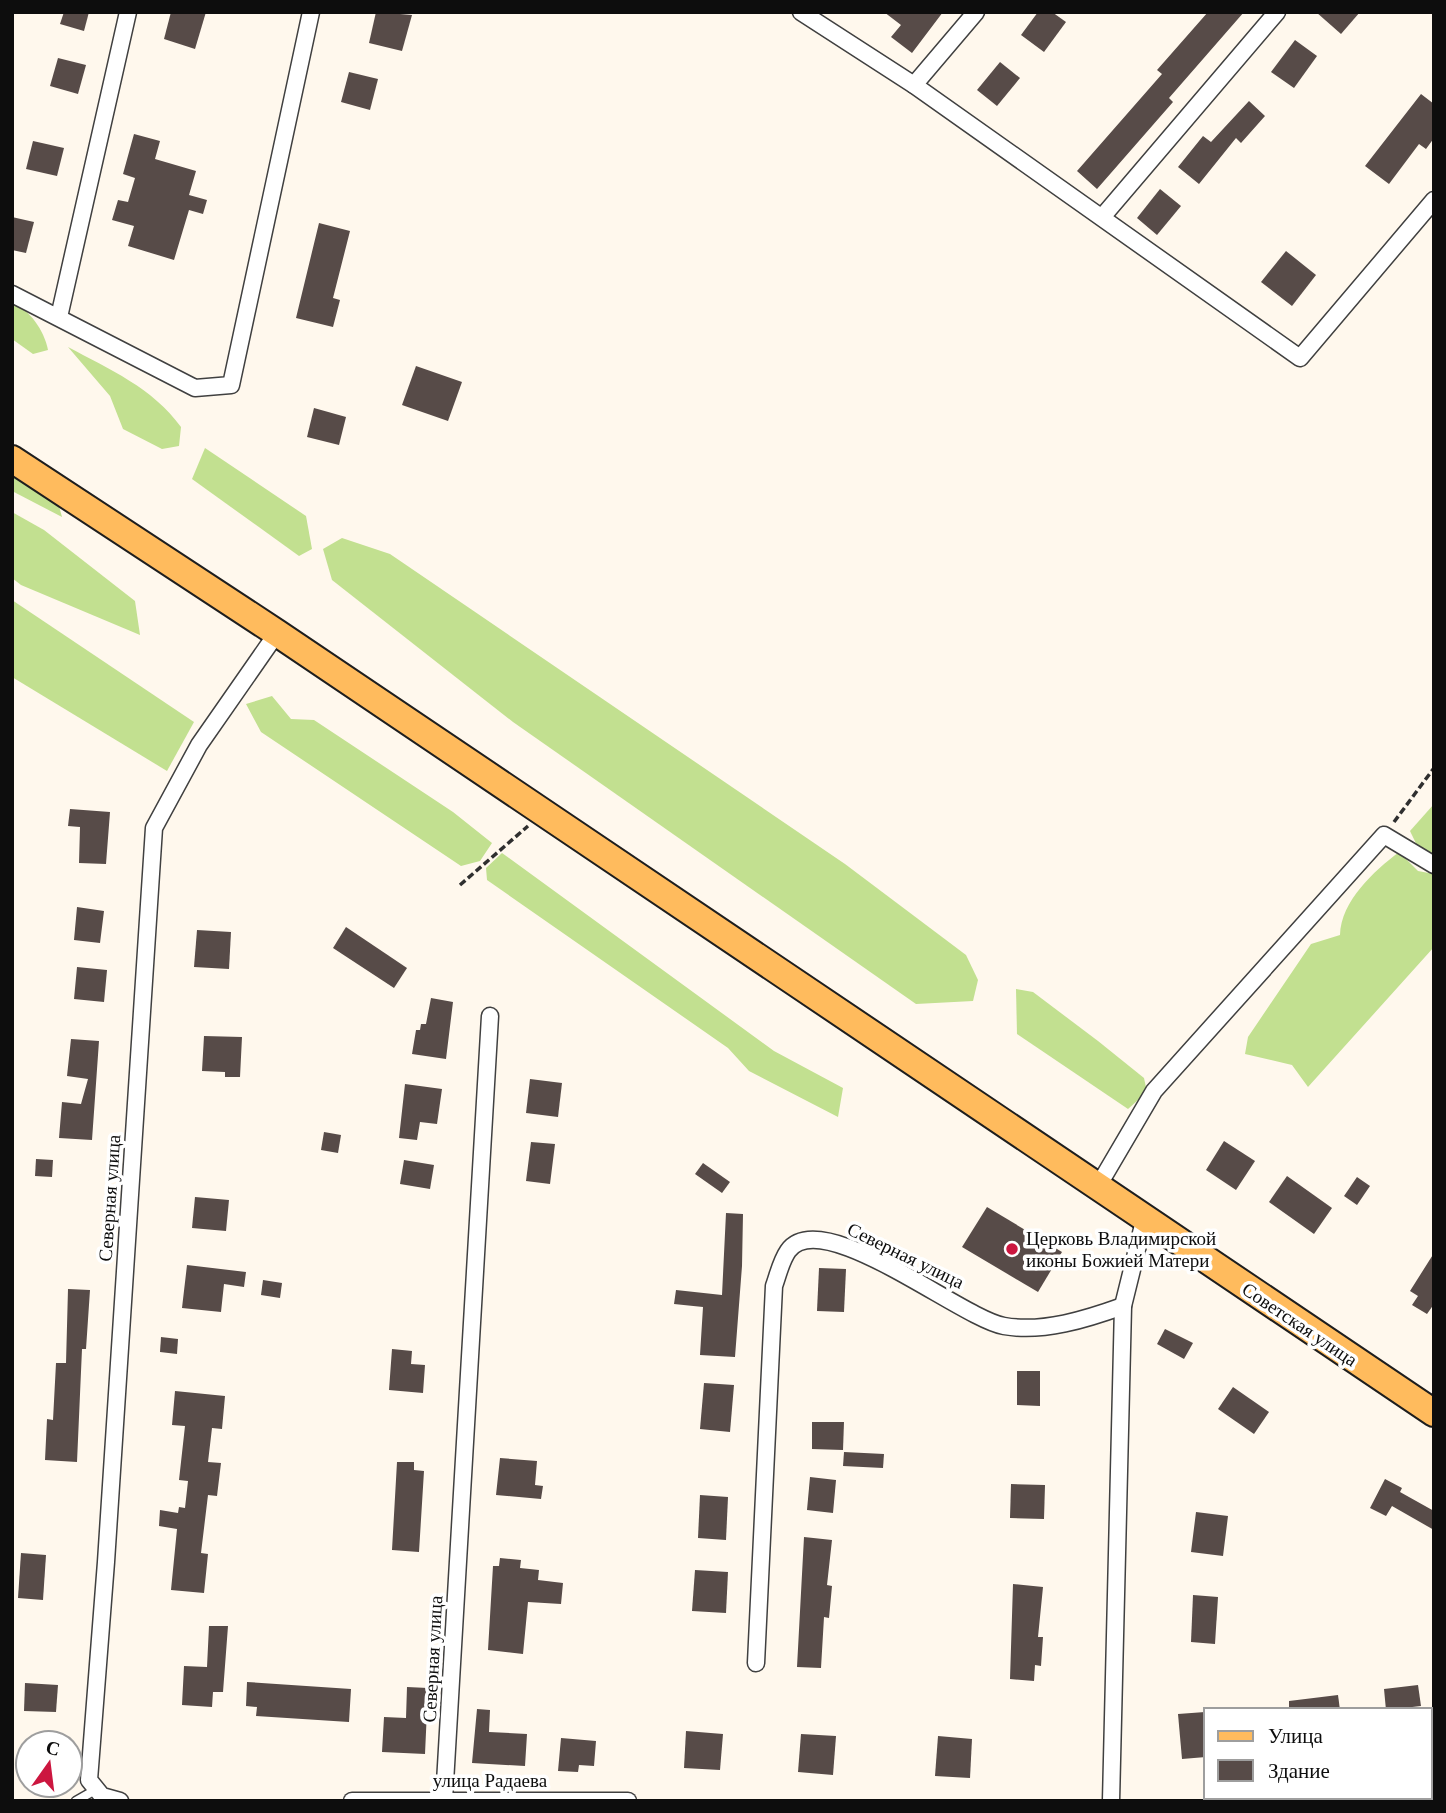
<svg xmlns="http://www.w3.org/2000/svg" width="1446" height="1813" viewBox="0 0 1446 1813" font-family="'Times New Roman',serif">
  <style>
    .forest { fill: #c2e090 }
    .building { fill: #574b48 }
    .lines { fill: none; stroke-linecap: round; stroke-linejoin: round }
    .lane-casing { stroke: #404040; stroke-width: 11 }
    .street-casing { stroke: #404040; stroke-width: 19 }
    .primary-casing { stroke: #1e1e1e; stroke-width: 30 }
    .path { stroke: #2f2f2f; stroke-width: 3.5; stroke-dasharray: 7 3.5; stroke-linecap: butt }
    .lane { stroke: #fff; stroke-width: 8 }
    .street { stroke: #fff; stroke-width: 16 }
    .primary { stroke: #ffbb5d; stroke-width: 26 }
    .poi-dot { fill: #cc163f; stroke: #fff; stroke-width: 2.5 }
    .labels { text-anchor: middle; stroke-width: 7; stroke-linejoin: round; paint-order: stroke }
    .street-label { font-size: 19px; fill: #0d0d0d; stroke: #fff }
    .poi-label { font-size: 19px; fill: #0d0d0d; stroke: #fff; text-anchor: start }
  </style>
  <rect width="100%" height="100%" fill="#fff8ed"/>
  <g class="forest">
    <path d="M12,301C30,311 44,330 48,350L33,354L12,339Z"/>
    <path d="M68,347C109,369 153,388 181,427L179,446L162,449L123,429L110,396Z"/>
    <path d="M205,448L306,516L312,549L299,556L192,479Z"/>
    <path d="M12,474L56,495L62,517L12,491Z"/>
    <path d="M12,512L44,530L135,601L140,635L21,585L12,578Z"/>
    <path d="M342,538L390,554L845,864L966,955L978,980L973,1001L916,1004L513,722L332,580L323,549Z"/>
    <path d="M12,600L194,722L167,771L12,677Z"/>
    <path d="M272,696L291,719L314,720L453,812L492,843L480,861L461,866L261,732L246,704Z"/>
    <path d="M1434,804V862L1424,860L1410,831Z"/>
    <path d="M1399,852L1418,871L1434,874V947L1308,1087L1292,1065L1245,1054L1248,1037L1311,944L1340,935C1341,901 1374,871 1399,852Z"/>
    <path d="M502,853L774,1051L843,1088L838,1117L749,1071L728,1048L487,880L486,868Z"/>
    <path d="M1016,989L1033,992L1098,1041L1144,1078L1147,1092L1128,1109L1017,1034Z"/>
  </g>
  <g class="building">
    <path d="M64,12H89L84,31L60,24Z"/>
    <path d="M171,12H206L195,49L164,39Z"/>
    <path d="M376,12L412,15L402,51L369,43Z"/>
    <path d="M884,12H943L912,53L891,37L901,25Z"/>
    <path d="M1038,12H1052L1066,22L1044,52L1021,35Z"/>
    <path d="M1208,12H1244L1169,98L1173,102L1097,189L1077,171L1162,74L1157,70Z"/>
    <path d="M1316,12H1360L1341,34Z"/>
    <path d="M1295,40L1317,56L1294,88L1271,72Z"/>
    <path d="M58,58L86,65L78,94L50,86Z"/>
    <path d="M1000,62L1020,78L997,106L977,90Z"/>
    <path d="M349,72L378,79L370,110L341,102Z"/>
    <path d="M1421,94L1434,104V138L1426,149L1419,144L1389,184L1365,166Z"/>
    <path d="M1249,101L1265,116L1241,143L1236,138L1199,184L1178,167L1203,136L1211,142Z"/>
    <path d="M134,134L160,141L155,159L196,171L189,195L207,200L203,214L189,210L174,260L128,246L134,226L112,220L118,200L128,202L135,178L123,174Z"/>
    <path d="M33,141L64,148L57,176L26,169Z"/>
    <path d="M1160,189L1181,206L1157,235L1137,218Z"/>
    <path d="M12,217L34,222L26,253L12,250Z"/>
    <path d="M319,223L350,231L333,298L340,300L333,327L296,318Z"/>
    <path d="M1286,251L1316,275L1292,306L1261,282Z"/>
    <path d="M416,366L462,382L448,421L402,405Z"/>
    <path d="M314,408L346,417L339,445L307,437Z"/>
    <path d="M70,809L110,812L106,864L79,863L80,827L68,826Z"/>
    <path d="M77,907L104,911L100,943L74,940Z"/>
    <path d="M346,927L407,968L394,988L333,948Z"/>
    <path d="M197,930L231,932L229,969L194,967Z"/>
    <path d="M77,967L107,970L104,1002L74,999Z"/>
    <path d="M431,998L453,1002L446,1059L412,1054L416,1030H420L421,1024H426Z"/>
    <path d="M204,1036L242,1037L240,1077H225V1072L202,1071Z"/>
    <path d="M71,1039L99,1041L92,1140L59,1138L62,1102L81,1104L88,1079L67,1076Z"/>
    <path d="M530,1079L562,1083L558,1117L526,1113Z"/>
    <path d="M405,1084L442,1089L437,1124L420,1122L417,1140L399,1138Z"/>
    <path d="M324,1132L341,1135L338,1153L321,1150Z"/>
    <path d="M1224,1141L1255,1161L1236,1190L1206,1170Z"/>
    <path d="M531,1142L555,1144L550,1184L526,1181Z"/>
    <path d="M36,1159L53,1160L52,1177L35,1176Z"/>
    <path d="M404,1160L434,1165L430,1189L400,1184Z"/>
    <path d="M703,1163L730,1182L722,1193L695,1174Z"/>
    <path d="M1287,1176L1332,1208L1314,1234L1269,1202Z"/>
    <path d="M1357,1177L1370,1186L1357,1205L1344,1196Z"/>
    <path d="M195,1197L229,1200L226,1231L192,1228Z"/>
    <path d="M987,1207L1062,1252L1038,1292L962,1247Z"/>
    <path d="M726,1213L743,1214L742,1266L735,1357L700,1355L703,1307L674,1304L676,1290L722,1295Z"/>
    <path d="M1434,1253V1304L1427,1314L1412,1305L1418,1296L1410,1291Z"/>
    <path d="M187,1265L246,1272L244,1287L224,1284L221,1312L182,1308Z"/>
    <path d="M819,1268L846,1269L844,1312L817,1311Z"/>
    <path d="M263,1280L282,1283L280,1298L261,1295Z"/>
    <path d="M68,1289L90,1290L86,1349H82L77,1462L45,1460L47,1419L53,1420L56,1363H66Z"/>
    <path d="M1165,1329L1193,1343L1184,1359L1157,1344Z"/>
    <path d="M161,1337L178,1339L177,1354L160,1352Z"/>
    <path d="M392,1349L412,1351L411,1364L425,1365L423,1393L389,1390Z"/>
    <path d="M1017,1371H1040V1406L1017,1405Z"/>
    <path d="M704,1383L734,1385L730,1432L700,1429Z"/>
    <path d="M1233,1387L1269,1412L1254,1434L1218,1409Z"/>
    <path d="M175,1391L225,1396L222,1429L212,1428L208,1462L221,1463L217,1496L208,1495L201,1553L208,1554L204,1593L171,1590L177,1529L159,1526L160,1510L178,1513L179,1507L185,1508L188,1481L179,1480L185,1426L172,1425Z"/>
    <path d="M812,1422H844L843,1450L812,1449Z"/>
    <path d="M844,1452L884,1454L883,1468L843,1466Z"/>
    <path d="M500,1458L537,1461L535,1485L543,1486L541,1499L496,1495Z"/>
    <path d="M397,1462H414V1470L424,1471L419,1552L392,1550Z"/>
    <path d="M810,1477L836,1480L833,1513L807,1510Z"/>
    <path d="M1385,1479L1402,1488L1400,1492L1434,1511V1530L1392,1506L1386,1516L1370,1508Z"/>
    <path d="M1011,1484L1045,1485L1044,1519L1010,1518Z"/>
    <path d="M700,1495L728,1497L726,1540L698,1538Z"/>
    <path d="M1196,1512L1228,1516L1223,1556L1191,1552Z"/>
    <path d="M804,1537L832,1540L827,1585L832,1586L829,1618L824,1617L821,1668L797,1667Z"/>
    <path d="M21,1553L46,1555L43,1600L18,1598Z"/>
    <path d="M500,1558L521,1560L520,1568L539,1570L538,1580L563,1583L561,1604L528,1602L523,1654L488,1650L493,1566H499Z"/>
    <path d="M695,1570L728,1572L726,1613L692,1611Z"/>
    <path d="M1013,1584L1043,1587L1038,1637H1043L1041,1666L1035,1665L1034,1681L1010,1679Z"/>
    <path d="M1193,1595L1218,1597L1215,1644L1191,1642Z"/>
    <path d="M209,1626H228L223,1692H213L212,1707L182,1705L184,1666L207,1667Z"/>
    <path d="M247,1682L351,1689L349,1722L256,1716L257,1707L246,1706Z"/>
    <path d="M25,1683L58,1685L56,1712L24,1711Z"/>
    <path d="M1418,1685L1421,1706L1386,1710L1384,1689Z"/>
    <path d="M407,1687L428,1688L425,1754L382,1752L384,1717L406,1718Z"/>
    <path d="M1338,1695L1340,1710H1289V1701Z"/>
    <path d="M477,1709L490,1710L489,1732L527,1734L525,1766L472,1763Z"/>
    <path d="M1205,1712L1206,1757L1182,1759L1178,1714Z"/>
    <path d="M686,1731L723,1734L720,1770L684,1768Z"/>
    <path d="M801,1734L836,1736L833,1775L798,1772Z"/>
    <path d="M938,1736L972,1739L970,1778L935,1776Z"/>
    <path d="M561,1738L596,1741L594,1766L579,1765L578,1772L558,1771Z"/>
  </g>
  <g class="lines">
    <defs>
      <path id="lane" d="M76,1801L97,1789"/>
      <g id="street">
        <path d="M801,12L914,85L1300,358L1434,200"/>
        <path d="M914,85L976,12"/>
        <path d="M1103,216L1277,12"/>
        <path d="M12,294L195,388L231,385L311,12"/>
        <path d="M59,317L128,12"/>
        <path d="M1097,1188L1154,1091L1384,835L1434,865"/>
        <path d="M756,1663L774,1286C778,1275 781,1261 788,1251C821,1204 962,1319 1004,1326C1043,1333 1087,1319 1123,1306"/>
        <path d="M444,1800L490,1016"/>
        <path d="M120,1801L102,1796L89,1780L106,1562L154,828L199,745L277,633"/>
        <path d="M352,1801H628"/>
        <path d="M1111,1801L1123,1306L1144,1221"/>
      </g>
      <path id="primary" d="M12,459L277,633L1434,1413"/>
    </defs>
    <use href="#lane" class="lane-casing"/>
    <use href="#street" class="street-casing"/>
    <use href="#primary" class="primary-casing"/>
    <g class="path">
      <path d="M1394,822L1434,768"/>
      <path d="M460,885L528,826"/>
    </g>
    <use href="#lane" class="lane"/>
    <use href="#street" class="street"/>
    <use href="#primary" class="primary"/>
  </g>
  <circle class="poi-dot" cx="1012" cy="1249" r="7"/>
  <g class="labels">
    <g class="street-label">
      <text transform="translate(109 1198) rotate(-86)" y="7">Северная улица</text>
      <text transform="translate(906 1255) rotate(26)" y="7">Северная улица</text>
      <text transform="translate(1300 1324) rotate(34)" y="7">Советская улица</text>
      <text transform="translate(432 1659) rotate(-87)" y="7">Северная улица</text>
      <text x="490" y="1787">улица Радаева</text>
    </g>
    <g class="poi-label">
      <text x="1026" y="1245">Церковь Владимирской<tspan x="1026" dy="22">иконы Божией Матери</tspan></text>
    </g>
  </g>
  <rect width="1446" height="1813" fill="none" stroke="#0d0d0d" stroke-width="28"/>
  <rect x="1204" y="1708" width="228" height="91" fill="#ffffff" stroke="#9e9e9e" stroke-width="2"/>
  <rect x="1218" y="1731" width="35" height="10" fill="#ffbb5d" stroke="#9e9e9e" stroke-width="2"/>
  <text x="1268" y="1743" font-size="21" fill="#0d0d0d">Улица</text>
  <rect x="1218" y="1760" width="35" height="21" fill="#574b48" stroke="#9e9e9e" stroke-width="2"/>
  <text x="1268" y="1778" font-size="21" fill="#0d0d0d">Здание</text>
  <g transform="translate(49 1764) rotate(14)"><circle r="33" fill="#ffffff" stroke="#9e9e9e" stroke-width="2"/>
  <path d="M0-5L12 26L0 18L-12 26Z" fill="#cc163f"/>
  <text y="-10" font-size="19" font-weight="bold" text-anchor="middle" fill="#0d0d0d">С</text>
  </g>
</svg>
